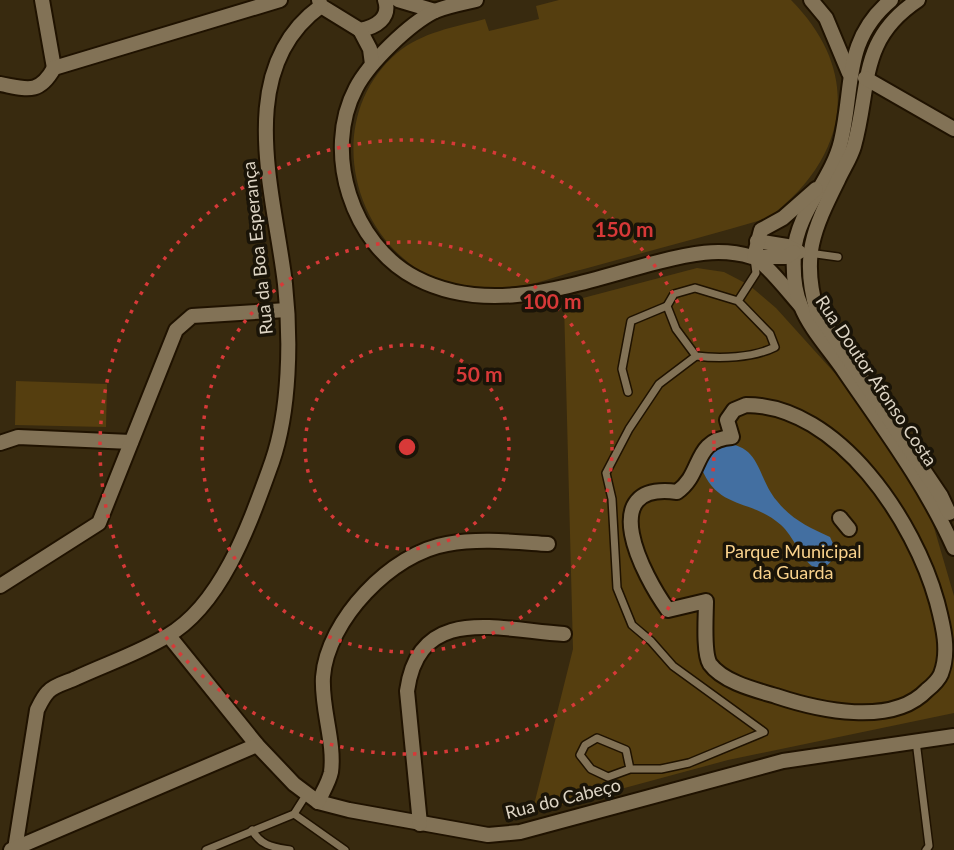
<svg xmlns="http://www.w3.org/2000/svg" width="954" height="850" viewBox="0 0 954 850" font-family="Lato,sans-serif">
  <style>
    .green { fill: #553e0f }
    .water { fill: #436fa1 }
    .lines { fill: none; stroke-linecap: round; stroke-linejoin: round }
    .lane-casing { stroke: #1f1200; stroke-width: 10 }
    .street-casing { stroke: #1f1200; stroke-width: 18 }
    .lane { stroke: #827256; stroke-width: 7 }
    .street { stroke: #827256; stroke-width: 14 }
    .ring { fill: none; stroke: #d73938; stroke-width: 3.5; stroke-dasharray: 3.5 7 }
    .labels { text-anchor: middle; stroke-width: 7; stroke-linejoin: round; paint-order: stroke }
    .street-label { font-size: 18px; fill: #ddd4c4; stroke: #1a1408 }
    .park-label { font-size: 18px; fill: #f9d28c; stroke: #1a1408 }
    .centre { fill: #d73938; stroke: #1a1408; stroke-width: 3.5 }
    .ring-label { font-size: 21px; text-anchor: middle; font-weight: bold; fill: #d73938; stroke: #1a1408; stroke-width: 7; stroke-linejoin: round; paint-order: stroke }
  </style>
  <rect width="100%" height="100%" fill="#382a0f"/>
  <g class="green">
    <path d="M559,0H791C864,74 848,158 768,218C707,236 645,252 584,269C558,275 528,288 502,289C486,290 463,289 449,284C353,253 318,121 397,53C422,32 455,27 485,19L489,31L539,19L536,6Z"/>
    <path d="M697,268L724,272L749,285L776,308L850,390L928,507L954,596V713L728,760L532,813L573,649L564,303Z"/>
    <path d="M16,381L107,384L106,427L15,425Z"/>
  </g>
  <path class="water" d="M722,443C762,445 756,476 777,501C791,519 810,528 830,537L836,550C833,560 827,571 814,567C804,563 792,534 781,525C751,498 718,511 701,467L707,451Z"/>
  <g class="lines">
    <defs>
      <g id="lane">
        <path d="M809,253L838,257"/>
        <path d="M738,301L770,334L775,347C753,358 720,359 696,356L676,329L667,306L674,294L695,288L738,301L756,273L754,258"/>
        <path d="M628,392L622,369L631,321L667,306"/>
        <path d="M916,741L929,846L926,850"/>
        <path d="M630,769L626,750L597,738L585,745L580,755L591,769L608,777L630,769H661L689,763L764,732L673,666L651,641L632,625L617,588L612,499L606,473L629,429L659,384L696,356"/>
        <path d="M294,814L345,850"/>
        <path d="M252,830C261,846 273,847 290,850"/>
        <path d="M206,850L294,814L306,795"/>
      </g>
      <g id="street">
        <path d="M42,0L54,68"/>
        <path d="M319,0L321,6L360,30C376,27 391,18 385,0"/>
        <path d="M398,0L435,11"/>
        <path d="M476,0C463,3 447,6 435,11C409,24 369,63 356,88C322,152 352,245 416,278C493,318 579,282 658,262C689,254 720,247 752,257C764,260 790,294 800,305"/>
        <path d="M811,0L826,18L849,73"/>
        <path d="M891,0C843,40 854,86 841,141C832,180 797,211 794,253C793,270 794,290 801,306C810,329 831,351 845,372C884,429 926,485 954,548"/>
        <path d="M918,0C858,40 871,85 854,146C851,157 843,169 838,180C813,230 801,257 817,312L941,496L949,513"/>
        <path d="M360,30L370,49L372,64"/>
        <path d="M865,78L954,129"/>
        <path d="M0,84C27,89 39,95 54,68L280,0"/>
        <path d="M757,241L787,246L799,252"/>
        <path d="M794,252L786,257H754L761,230L783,218L816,189"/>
        <path d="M746,405C839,405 915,522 937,602C943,625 950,651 941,674C938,681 932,686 927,690C892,727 818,710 776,696C756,690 723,682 710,664C703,653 706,614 706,601L668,610C643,576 594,481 677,492C704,473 692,440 732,437L727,420L734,410Z"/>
        <path d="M0,443L18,437L131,442"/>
        <path d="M840,518L849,529"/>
        <path d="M0,586L99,523L176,330L192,316L287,310"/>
        <path d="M169,636L257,745L294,784L318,802L349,810L488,835L520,832L783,761L954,736"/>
        <path d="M318,802C322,793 329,782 331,772C335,742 321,708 323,677C327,620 392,553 447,544C480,538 515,542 548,544"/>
        <path d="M420,824L407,691C419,603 499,630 564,634"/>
        <path d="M15,849L37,710C40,704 43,697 48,692C54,685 68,682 76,678C106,664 139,653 167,636C223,604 251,520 272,462C290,410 291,338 285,284C275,195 232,70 321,6"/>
        <path d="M11,850L257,745"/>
      </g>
    </defs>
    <use href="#lane" class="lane-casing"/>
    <use href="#street" class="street-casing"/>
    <use href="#lane" class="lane"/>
    <use href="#street" class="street"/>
  </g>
  <g class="ring">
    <circle cx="407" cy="447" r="102"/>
    <circle cx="407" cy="447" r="205"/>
    <circle cx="407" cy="447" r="307"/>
  </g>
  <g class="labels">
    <g class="street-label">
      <text transform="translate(258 248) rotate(-96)" y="6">Rua da Boa Esperança</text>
      <text transform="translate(876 381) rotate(56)" y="6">Rua Doutor Afonso Costa</text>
      <text transform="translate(563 799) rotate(-14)" y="6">Rua do Cabeço</text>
    </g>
    <g class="park-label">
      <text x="793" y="558">Parque Municipal<tspan x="793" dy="21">da Guarda</tspan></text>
    </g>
  </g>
  <circle cx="407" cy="447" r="10" class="centre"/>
  <g class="ring-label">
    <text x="624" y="237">150 m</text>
    <text x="552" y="309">100 m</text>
    <text x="479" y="382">50 m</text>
  </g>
</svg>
